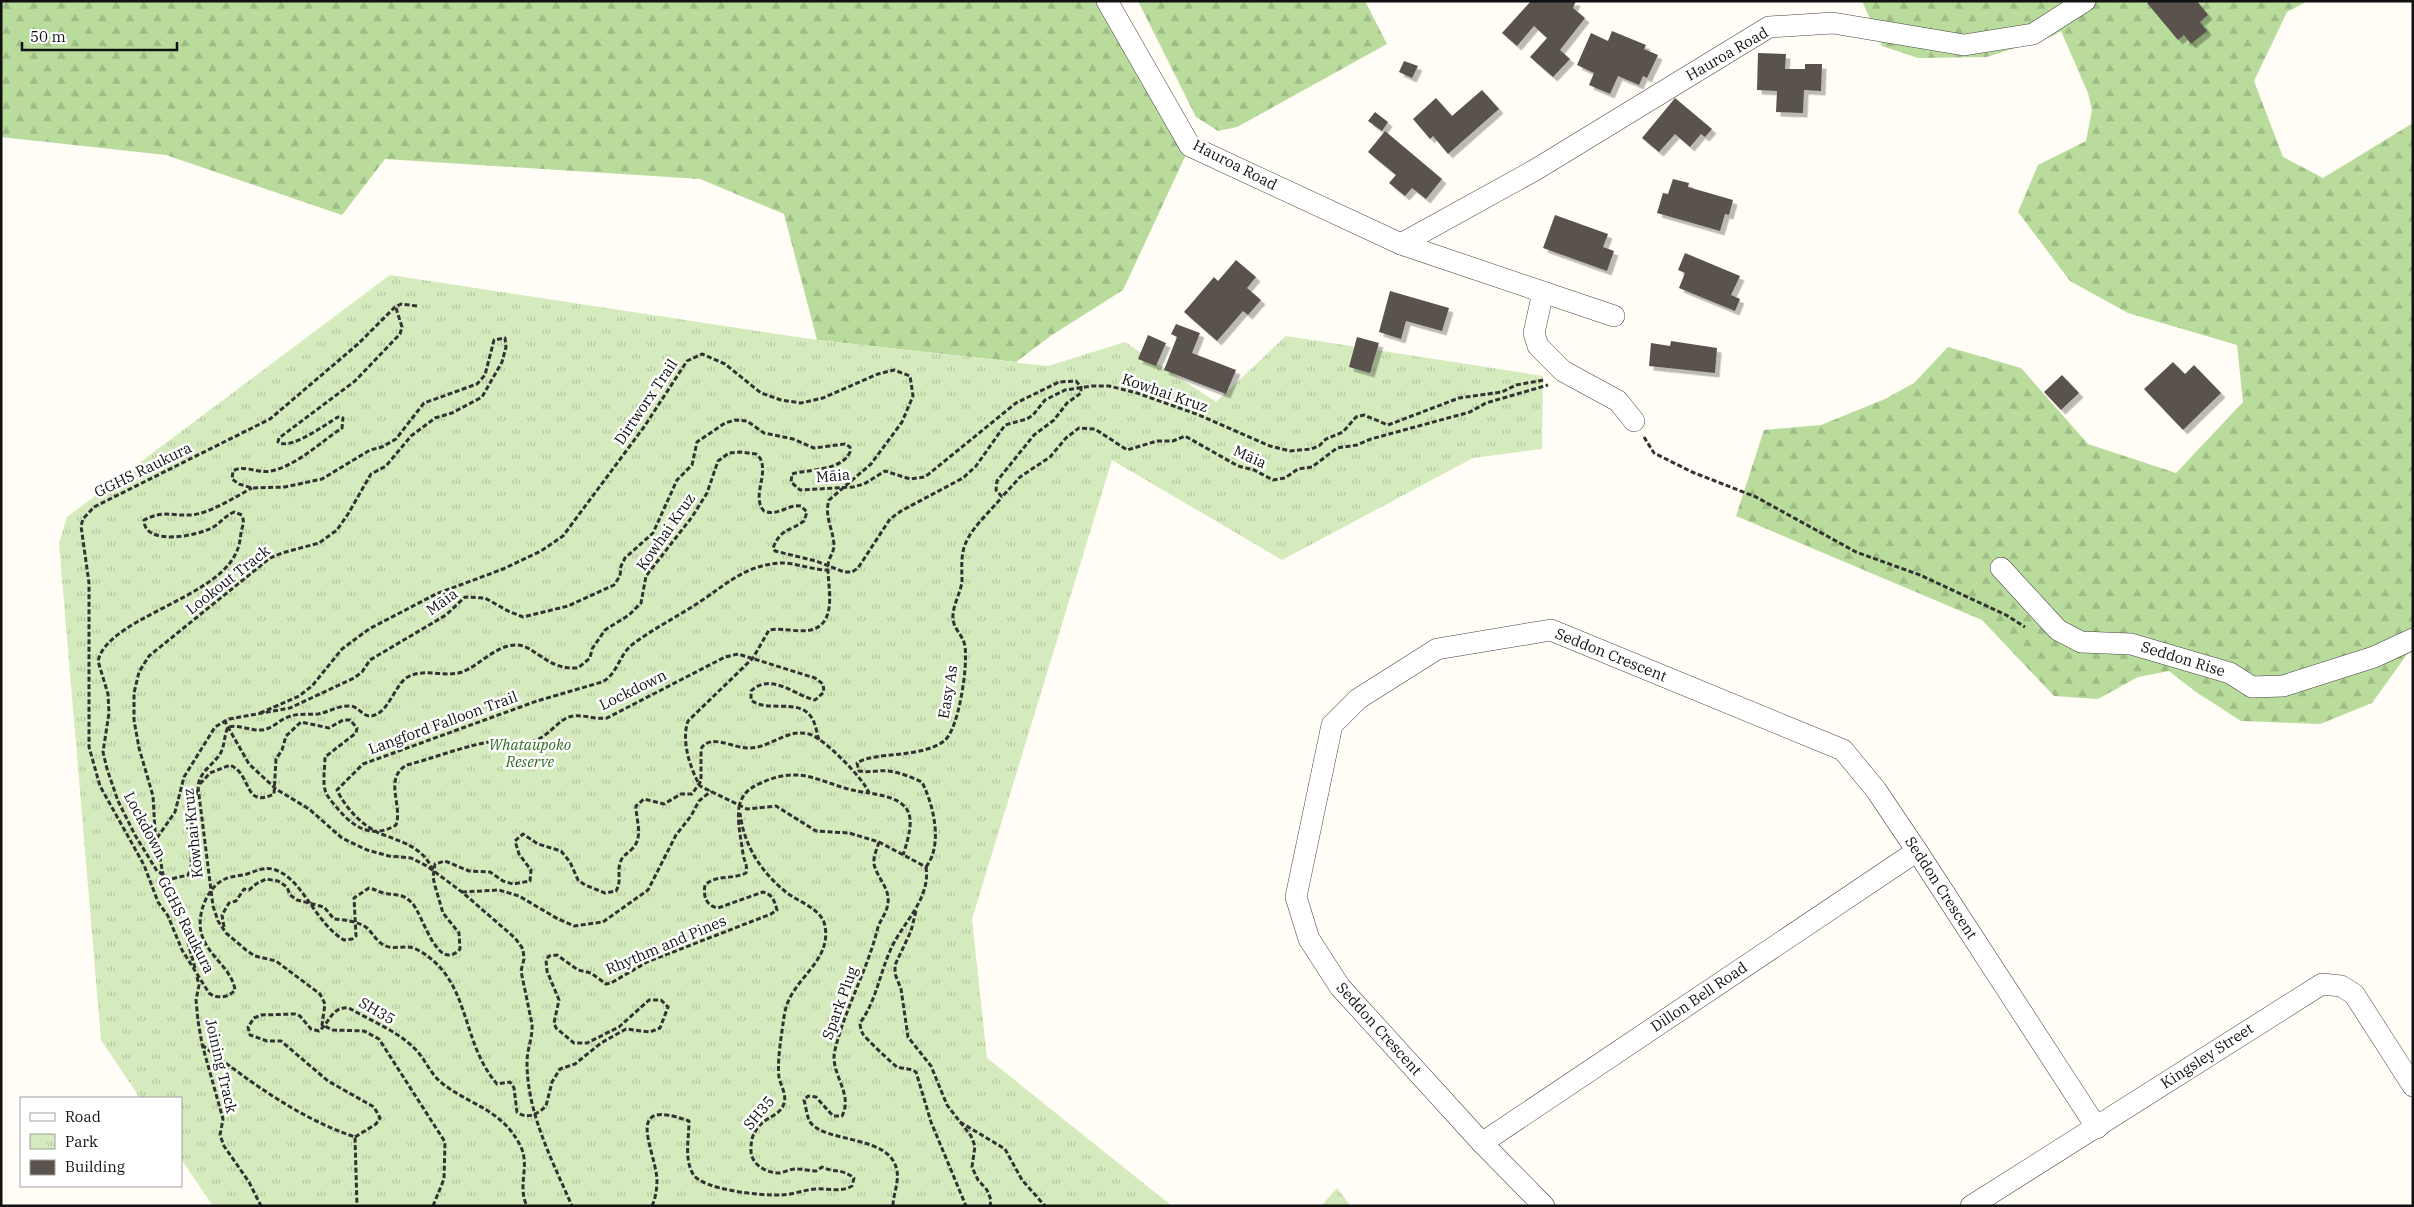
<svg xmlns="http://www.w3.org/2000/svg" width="2414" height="1207" viewBox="0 0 2414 1207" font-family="'IBM Plex Serif',serif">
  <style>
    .forest { fill: url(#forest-firs) }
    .park { fill: url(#park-tufts) }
    .building { fill: #5a524d; filter: url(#shadow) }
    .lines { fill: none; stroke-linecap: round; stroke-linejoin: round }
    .street-casing { stroke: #444; stroke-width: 22 }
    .path { stroke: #333; stroke-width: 3; stroke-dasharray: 5 2.5; stroke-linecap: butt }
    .street { stroke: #fff; stroke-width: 21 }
    .labels { text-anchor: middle; stroke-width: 5; stroke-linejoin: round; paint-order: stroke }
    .street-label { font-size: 15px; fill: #111; stroke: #fff }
    .park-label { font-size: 15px; font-style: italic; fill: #2f6b1f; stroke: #fff }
  </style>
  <defs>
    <pattern id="forest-firs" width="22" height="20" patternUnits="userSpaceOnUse" patternTransform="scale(1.25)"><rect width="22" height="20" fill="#b9dc9c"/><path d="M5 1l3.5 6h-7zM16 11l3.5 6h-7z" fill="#9ebc85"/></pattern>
    <pattern id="park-tufts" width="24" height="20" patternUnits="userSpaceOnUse" patternTransform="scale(1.25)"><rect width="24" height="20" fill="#d5ebbd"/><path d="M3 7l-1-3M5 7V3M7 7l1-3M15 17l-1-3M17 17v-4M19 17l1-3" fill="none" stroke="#b6c8a1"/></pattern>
    <filter id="shadow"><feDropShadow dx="4.5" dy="4.5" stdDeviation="0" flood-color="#0004"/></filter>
  </defs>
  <rect width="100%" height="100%" fill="#fffdf5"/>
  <g class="forest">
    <path d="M1,1H1107L1190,146L1123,290L1052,335L1016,362L817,340L784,214L700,179L385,159L342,215L166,155L1,137Z"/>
    <path d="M1138,1H1365L1387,44L1237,127L1218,131L1196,117Z"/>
    <path d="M1862,1H2308L2287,12L2254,81L2283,157L2323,178L2413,123V646L2372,703L2320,724L2241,721L2196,692L2169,671L2138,677L2098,699L2054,696L1982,620L1736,516L1764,430L1821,425L1885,399L1914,383L1948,347L2021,368L2088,444L2176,473L2243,402L2237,345L2128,313L2070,281L2018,212L2038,165L2086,141L2092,110L2088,93L2061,31L2053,36L1987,57L1918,58L1882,46Z"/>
  </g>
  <g class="park">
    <path d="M390,275L817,340L1048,366L1125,342L1216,402L1286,336L1543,376L1542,449L1473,458L1282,560L1112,460L972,919L987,1058L1172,1206H213L181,1159V1098H140L101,1040L59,543L67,517Z"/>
    <path d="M1337,1188L1351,1206H1321Z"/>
  </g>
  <g class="building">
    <path d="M1531,1H1576L1573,8L1585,18L1560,50L1570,59L1553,77L1530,57L1547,38L1534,26L1517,46L1502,33Z"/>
    <path d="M2150,1H2197L2208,15L2200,22L2207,31L2191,44L2184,35L2178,40L2147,3Z"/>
    <path d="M1612,31L1646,45L1644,49L1658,55L1647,78L1643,76L1639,85L1618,76L1610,94L1589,85L1594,73L1577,65L1591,33L1608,41Z"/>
    <path d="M1758,53L1786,54L1785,69H1805V64H1822L1821,91L1804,90L1803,113L1776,112L1777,91L1757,90Z"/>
    <path d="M1404,61L1418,66L1412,78L1399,72Z"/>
    <path d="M1482,90L1499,109L1448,154L1433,136L1430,139L1413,119L1436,98L1452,116Z"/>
    <path d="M1675,98L1712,129L1705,137L1701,134L1690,147L1675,134L1659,152L1642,138Z"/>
    <path d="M1375,112L1388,122L1382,131L1368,121Z"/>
    <path d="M1385,131L1442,179L1426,199L1412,188L1405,196L1389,183L1396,175L1368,152Z"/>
    <path d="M1673,179L1689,183L1688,187L1733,200L1729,215L1725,214L1720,231L1657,213L1663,193L1668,194Z"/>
    <path d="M1555,215L1608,234L1603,247L1614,251L1607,271L1543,248Z"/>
    <path d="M1685,253L1740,276L1731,295L1740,299L1735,311L1679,288L1685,273L1678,270Z"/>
    <path d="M1236,260L1256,277L1247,288L1261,300L1248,315L1243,311L1217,341L1184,312L1214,277L1218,281Z"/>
    <path d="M1390,291L1449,308L1442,331L1406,321L1401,339L1379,332Z"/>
    <path d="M1176,324L1200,333L1192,353L1236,370L1226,394L1164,370L1177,337L1171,334Z"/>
    <path d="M1148,335L1166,343L1156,366L1138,359Z"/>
    <path d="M1357,337L1379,343L1370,373L1349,367Z"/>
    <path d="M1671,341L1717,348L1715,373L1649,366L1651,343L1670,346Z"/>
    <path d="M2173,362L2185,374L2194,365L2221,393L2183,430L2144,389Z"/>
    <path d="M2062,375L2079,393L2061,410L2044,392Z"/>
  </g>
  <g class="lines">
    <defs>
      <g id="street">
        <path d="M1107,1L1190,146L1401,244L1535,170L1769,27L1833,23L1964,45L2033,34L2085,1"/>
        <path d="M1401,244L1614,316"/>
        <path d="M1543,292L1534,333L1538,346L1563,371L1618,401L1634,421"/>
        <path d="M2001,568L2058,630L2081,642L2131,644L2230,673L2252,687L2283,686L2374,657L2413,639"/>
        <path d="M1482,1143L1917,851"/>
        <path d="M1544,1206L1482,1143L1340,987L1309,939L1296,897L1332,725L1358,699L1437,649L1551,630L1843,750L1876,790L1917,851L2097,1128"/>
        <path d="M1971,1206L2322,984L2341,986L2354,994L2413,1086"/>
      </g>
    </defs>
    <use href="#street" class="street-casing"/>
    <g class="path">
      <path d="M417,306L401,304L395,307L358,344L270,419L94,507L83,519L81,526L89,583V747L100,786L144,865L158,902L168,916L182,950L209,993C216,999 229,998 235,990C232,968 206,955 201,932C197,914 207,887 225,879C231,876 240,876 247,874C261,869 268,865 282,873C305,886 317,924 344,940L352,939L356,936L354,898L369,888C375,889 378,892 384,893C396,896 403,893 412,903C423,914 437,974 460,949L459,933L443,913L435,886L433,877L435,864L445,861L469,871L490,872L503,881L513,884L530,881L531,870L519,854L515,841L523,834L538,844L561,851L570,862L578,880L585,885L605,893L616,891C622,881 617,873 620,863C622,856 627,854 632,849C644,837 636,821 636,806L644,799L664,804L681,794H692L701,781V749C709,733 734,748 747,748C770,749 786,728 809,734C824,738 864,779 869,793C913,800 917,813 903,855"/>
      <path d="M1644,437L1654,453L1692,472L1756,497L1856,552L1920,575L2006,615L2025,627"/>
      <path d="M260,713L299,696L312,686L342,649L369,629L436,594L503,569L541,551L563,536L644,427L687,361L702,354L725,364L761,393L781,400L801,403L823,398L878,374L894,370L910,376L913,396L902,422L871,464L829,500C824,516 833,529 834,545C834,553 828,558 828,566C827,584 838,620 814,629C801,634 783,627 769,630L753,658L688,721C681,741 690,768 700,786L747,809L776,806L816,831L849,833L879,842L926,867"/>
      <path d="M224,720L249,764L276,789L309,809L342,838L367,850L389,856L411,858L427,866L462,892L515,938L523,949L524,959L521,971L532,1024C533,1037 527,1049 527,1062C527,1113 552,1160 572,1206"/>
      <path d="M200,784L210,773L230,765C253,775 243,809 274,794L276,759L282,750L286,736L301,722L329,728L343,720H350L357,728L356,733L325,757C325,768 322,783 326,793C329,799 334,804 338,809C354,828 373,839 396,825C403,805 383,778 407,765C434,758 461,747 489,742C504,740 520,745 534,741C549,736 556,722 569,717C581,713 594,720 607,718L725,657L738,654L815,678L823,684L824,692L815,700C794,695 771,672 751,691V700C768,714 801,696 813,720C816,726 817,734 819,740"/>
      <path d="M197,790L192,814L191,869L188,875L171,879L157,871L135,835L118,801L107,769L103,752L109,713L108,694L98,661C107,619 213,599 235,555C239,548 240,541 241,533C242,526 245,524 242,515L234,512C225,516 222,521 215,526C200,536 144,547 144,520C164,510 171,516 190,515C207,515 237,496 252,488"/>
      <path d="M739,807C742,794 749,788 761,783C806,762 824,788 869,793"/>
      <path d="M157,838L175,812L184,777L215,727L229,719L290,708L354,678L362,672L370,660L446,615L465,597L485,598L508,611L523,617L568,606L614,585L620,576L621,566L625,558L653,533L677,480L692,465L697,442L725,423L735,420L747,421L764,433L793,439L814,448L845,444L850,447V452C842,471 809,469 792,474L791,482L800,490L853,487L864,484L885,471L910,479L925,477L1016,403L1059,382L1076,381L1081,387V393L1067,403L1054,420L1034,435L997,481L996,490L1002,497L1020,477L1050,457L1066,438L1079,428L1095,429L1127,450L1157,441H1173L1185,436L1238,466L1254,470L1273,480L1285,478L1298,469L1312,467L1337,448L1357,445L1371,439L1470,412L1486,403L1548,385"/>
      <path d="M879,842C877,849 873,857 874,864C877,878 890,888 888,903C887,912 881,919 878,927C868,969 845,1008 835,1050C829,1073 854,1093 842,1116H833L816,1097L808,1096L804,1100C806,1107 807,1117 810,1122C826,1144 891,1134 897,1171C899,1183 893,1195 893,1206"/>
      <path d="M926,867C943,845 934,806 922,782C911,777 899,772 887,771C878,770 869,773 859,771L857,763C875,751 920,759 944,741C959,730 968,665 965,647C964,636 954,630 953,619C952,607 960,594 962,582C962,572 961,562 963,552C966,532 990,512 1002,497"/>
      <path d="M926,867C931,900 901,924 890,951C879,976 876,1001 860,1023C860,1026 861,1031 863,1034C865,1038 894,1065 897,1067C904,1069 910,1068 916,1072L931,1122L966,1206"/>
      <path d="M433,870C423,848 405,843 384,835C364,828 346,809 337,790L363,764L537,701L602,682C618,674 619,654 633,644C654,628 679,616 701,601C728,583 745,566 779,563C793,562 812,570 828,570"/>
      <path d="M462,892L499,890L519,896L558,919L574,926L603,922L648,890L676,835L691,816L699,801L711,791"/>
      <path d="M916,911L911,931L895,965V974L901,989L908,1037L931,1066L947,1105L971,1136L975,1146L972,1167L978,1180L987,1190L991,1200L990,1206"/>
      <path d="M224,927L222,915L229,903L236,901L244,889L249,890L256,884L266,879L278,881L287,887L290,895L297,900L324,907L334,919C344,920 358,921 367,928C374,934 376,942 386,946C395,950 406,944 416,949C472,978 459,1040 497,1084L510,1082L514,1088L517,1112C527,1120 538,1114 546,1106L552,1082L560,1069L575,1064L601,1043L626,1029L650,1032L660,1028L668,1007L661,1000H649L619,1027L587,1043H574L556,1028L554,1023L559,1000L547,971L546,960L549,956L557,955L578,970L591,973L606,984L611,983L647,962L771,914L777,910C774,900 773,895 763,892L718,908C706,906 703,896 705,885C717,874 732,880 746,873C748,865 744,861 743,854C741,838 737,823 739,807"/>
      <path d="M195,968L181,918L165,885L155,831L153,796L139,748L134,720V693L139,672L149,656L270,558L282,553L319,543L337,530L348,514L371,474L386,466L411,436L435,418L452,413L482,397L502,362L506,347L505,338L494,340L485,375L477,384L424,403L396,439L382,447L370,450L322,479L285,487L252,488L239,484L232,479L233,471C245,464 257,474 271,471C298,465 319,443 342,428L343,418L338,417C326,424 290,451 278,442L279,438L355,381L400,334L402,327L396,308"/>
      <path d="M197,977L199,985L196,1000L198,1021L202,1044L223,1119L220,1135L224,1146L249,1182L261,1206"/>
      <path d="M202,1045C249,1081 298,1118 355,1137L357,1206"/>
      <path d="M960,1122L1005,1149L1022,1180L1045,1206"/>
      <path d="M355,1137L376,1124L380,1118L374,1107L328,1081L281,1041H267L250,1035L248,1027L254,1018L261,1015L295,1014L300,1016L311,1029L319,1031C330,1022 332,1006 349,1008C371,1021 400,1032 417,1051C426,1061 431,1075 443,1084C472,1106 503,1110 521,1147C530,1167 517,1186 527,1206"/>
      <path d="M433,1206L444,1179L445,1142L379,1039L364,1031L333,1030L322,1025L325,1004L320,994L276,961L255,956L246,950L226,933L218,921L213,906L198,787C199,772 212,766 220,754C225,746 224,735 228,727C239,724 250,731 261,730C271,730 279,720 288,717C297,713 308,715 318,714C329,712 339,705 351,706C359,707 363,717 371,716C388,714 394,687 406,678C423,667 444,678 462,672C480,665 496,645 516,645C535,645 546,670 578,668L590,658L592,649L605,630L629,615L641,603L646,576L692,517L707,493L718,461L729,453L740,452L756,454L760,458C769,475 751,497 764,511C777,517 788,504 801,506L807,512L804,521C789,532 781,528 773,548L775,551L816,561L844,572H852L858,568L890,519L901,511L963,478L976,466L1005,425L1027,419L1033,415L1045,400L1065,390L1092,386H1109L1137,393L1199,415L1270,446L1290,451L1311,449L1319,446L1326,439L1343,432L1356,417L1364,415L1388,425L1459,398L1502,392L1516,385L1544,380"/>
      <path d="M652,1206C656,1197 657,1188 657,1179C654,1146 623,1097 689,1121C689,1138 684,1159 693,1174C702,1190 763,1196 781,1195C792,1195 803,1190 815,1189C828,1188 840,1193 852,1186L854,1178C839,1167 836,1174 822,1167L816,1171C810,1171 804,1169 798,1169C792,1168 786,1172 779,1173C766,1173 750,1164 751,1149C751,1139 753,1133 760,1125C766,1118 779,1115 783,1106C788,1096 781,1087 779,1077C777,1064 781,1037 783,1024C784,1017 785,1008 788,1002C799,975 831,959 825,926C822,909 799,902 787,893C761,872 744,846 740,813"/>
    </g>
    <use href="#street" class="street"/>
  </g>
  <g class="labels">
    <g class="street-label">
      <text transform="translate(1727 54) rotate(-30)" y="5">Hauroa Road</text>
      <text transform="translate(1235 165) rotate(27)" y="5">Hauroa Road</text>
      <text transform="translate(1165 393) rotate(19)" y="5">Kowhai Kruz</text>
      <text transform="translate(646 402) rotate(-56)" y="5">Dirtworx Trail</text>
      <text transform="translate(1250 457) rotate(24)" y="5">Māia</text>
      <text transform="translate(143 470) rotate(-26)" y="5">GGHS Raukura</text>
      <text transform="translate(833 476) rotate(-4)" y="5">Māia</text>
      <text transform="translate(666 532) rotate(-55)" y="5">Kowhai Kruz</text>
      <text transform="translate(228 580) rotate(-38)" y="5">Lookout Track</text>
      <text transform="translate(442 602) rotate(-36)" y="5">Māia</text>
      <text transform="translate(1611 655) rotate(22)" y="5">Seddon Crescent</text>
      <text transform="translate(2183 659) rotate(17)" y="5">Seddon Rise</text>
      <text transform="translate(633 690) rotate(-26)" y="5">Lockdown</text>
      <text transform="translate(948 692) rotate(-80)" y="5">Easy As</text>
      <text transform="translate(443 723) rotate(-20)" y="5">Langford Falloon Trail</text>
      <text transform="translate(145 825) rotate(62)" y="5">Lockdown</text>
      <text transform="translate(193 833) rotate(-96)" y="5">Kowhai Kruz</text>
      <text transform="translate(1941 888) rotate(57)" y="5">Seddon Crescent</text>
      <text transform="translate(186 925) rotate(63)" y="5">GGHS Raukura</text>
      <text transform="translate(666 945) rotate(-23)" y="5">Rhythm and Pines</text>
      <text transform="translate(1699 997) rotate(-34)" y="5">Dillon Bell Road</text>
      <text transform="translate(840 1003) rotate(-70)" y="5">Spark Plug</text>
      <text transform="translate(377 1011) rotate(30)" y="5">SH35</text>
      <text transform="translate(1379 1029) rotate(48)" y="5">Seddon Crescent</text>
      <text transform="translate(2207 1056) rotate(-33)" y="5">Kingsley Street</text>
      <text transform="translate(221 1066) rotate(77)" y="5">Joining Track</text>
      <text transform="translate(759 1113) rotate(-50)" y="5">SH35</text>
    </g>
    <g class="park-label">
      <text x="530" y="750">Whataupoko<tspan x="530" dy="17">Reserve</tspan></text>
    </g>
  </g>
  <rect width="2414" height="1207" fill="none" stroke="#111111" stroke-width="5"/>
  <rect x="20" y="1097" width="162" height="90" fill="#ffffff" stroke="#a0a0a0"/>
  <rect x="30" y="1113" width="25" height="8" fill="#ffffff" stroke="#a0a0a0"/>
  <text x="65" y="1122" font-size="15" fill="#111111">Road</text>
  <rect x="30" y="1134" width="25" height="15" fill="url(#park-tufts)" stroke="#a0a0a0"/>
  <text x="65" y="1147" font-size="15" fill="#111111">Park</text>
  <rect x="30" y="1160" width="25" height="15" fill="#5a524d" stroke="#a0a0a0"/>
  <text x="65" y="1172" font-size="15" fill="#111111">Building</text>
  <path d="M22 42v8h155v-8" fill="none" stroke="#111111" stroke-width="2.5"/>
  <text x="30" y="42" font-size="15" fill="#111111" stroke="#ffffff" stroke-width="4" paint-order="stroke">50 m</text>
</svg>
